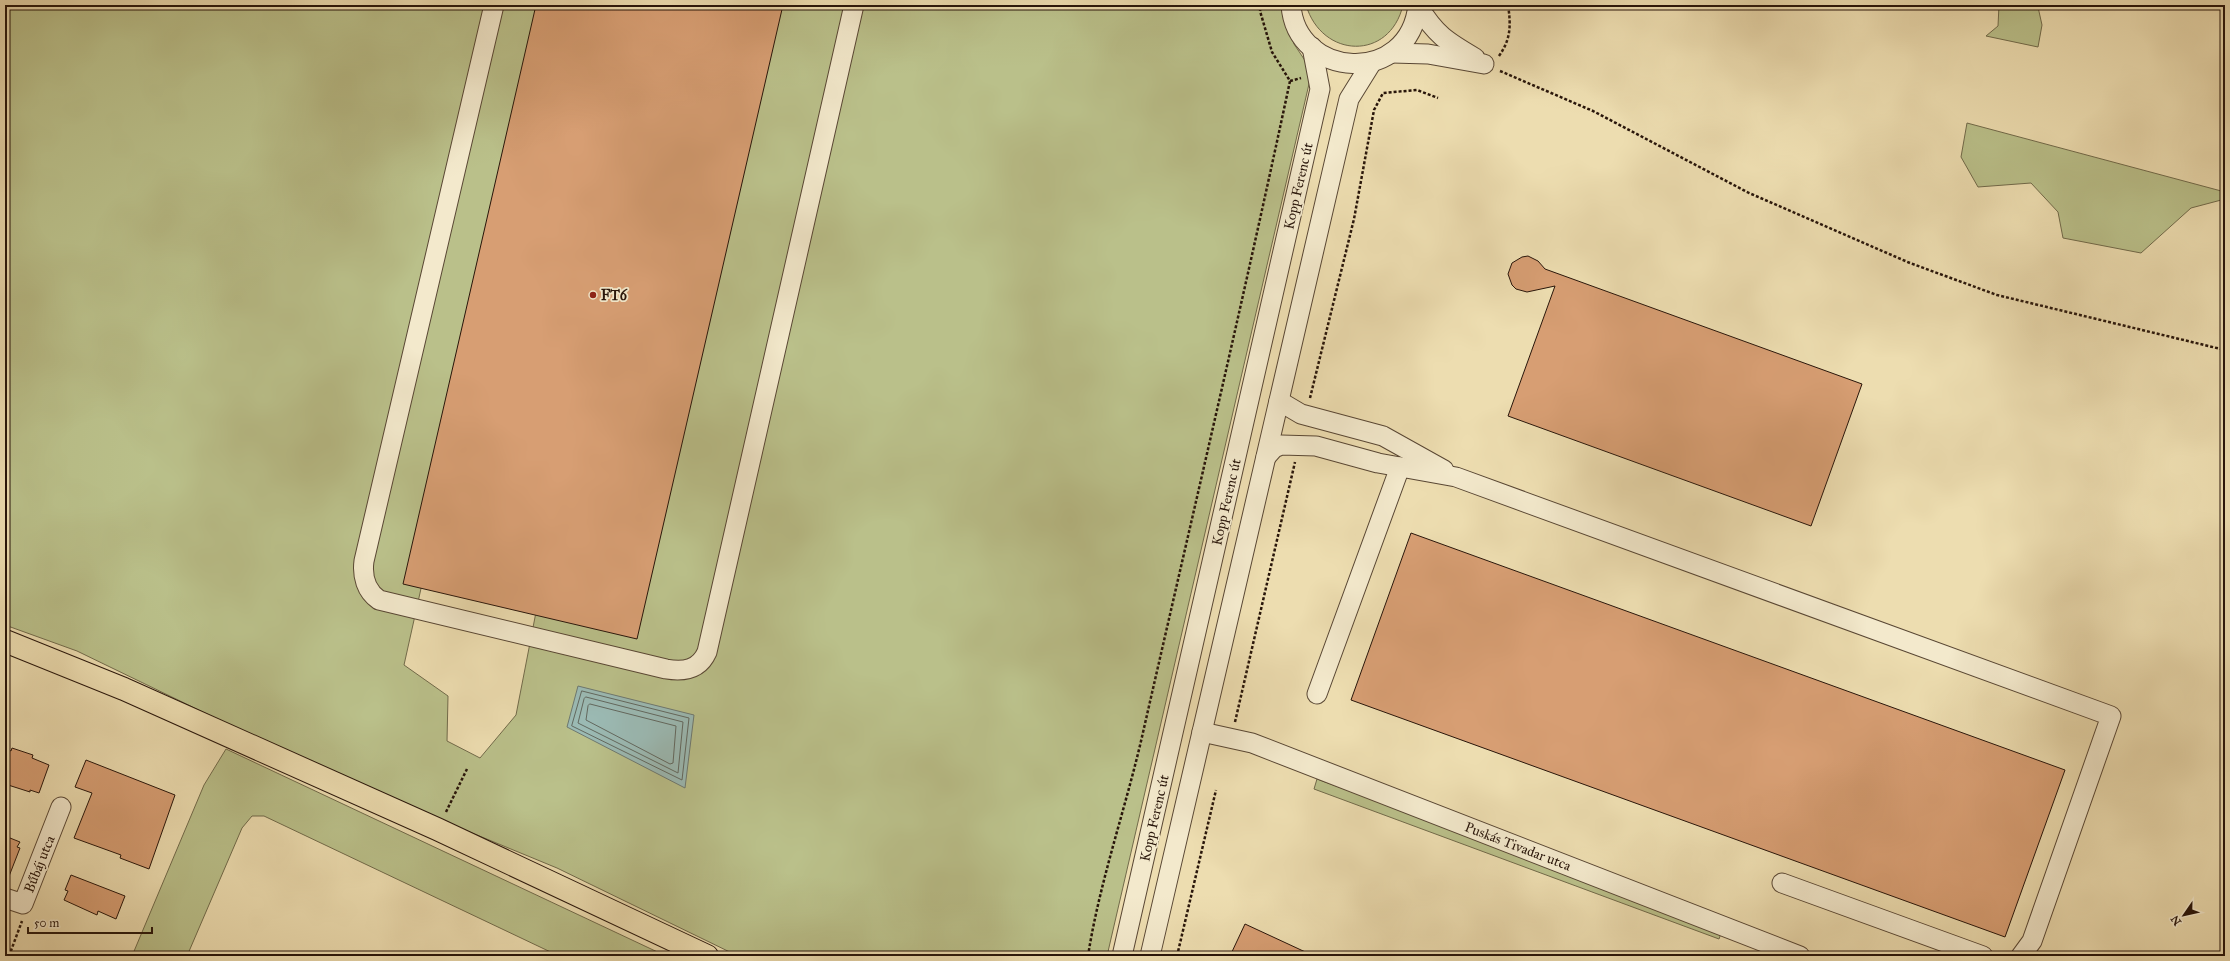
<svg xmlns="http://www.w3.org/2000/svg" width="2230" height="961" viewBox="0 0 2230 961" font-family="'IM FELL Great Primer',serif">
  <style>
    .green { fill: #bac08a; stroke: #716a4a }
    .water { fill: #9bbab4; stroke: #6d7870 }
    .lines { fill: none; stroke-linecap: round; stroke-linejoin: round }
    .shore { stroke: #62685f; stroke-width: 1 }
    .building { fill: #d79e73; stroke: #28150a }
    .minor-casing { stroke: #594734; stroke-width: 21 }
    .major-casing { stroke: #28150a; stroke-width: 24 }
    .path { stroke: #28150a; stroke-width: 2.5; stroke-dasharray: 3 2; stroke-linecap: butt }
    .minor { stroke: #f3e9cc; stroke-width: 19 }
    .major { stroke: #edddb0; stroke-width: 22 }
    .poi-dot { fill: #8f2418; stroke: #f3e9cc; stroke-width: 1.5 }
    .labels { text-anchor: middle; stroke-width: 3.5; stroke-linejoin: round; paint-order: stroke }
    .street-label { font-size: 14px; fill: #28150a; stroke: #f3e9cc }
    .poi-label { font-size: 14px; font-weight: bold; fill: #28150a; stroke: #f3e9cc; text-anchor: start }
  </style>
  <rect width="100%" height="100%" fill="#edddb0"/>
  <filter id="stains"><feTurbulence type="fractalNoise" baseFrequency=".005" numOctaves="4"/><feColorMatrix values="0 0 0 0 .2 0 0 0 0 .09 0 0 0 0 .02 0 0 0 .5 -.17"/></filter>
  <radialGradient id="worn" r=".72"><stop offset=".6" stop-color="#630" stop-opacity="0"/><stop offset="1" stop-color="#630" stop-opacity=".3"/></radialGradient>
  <g class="green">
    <path d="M5,5H587L486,296L404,665L448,696L447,741L480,758L516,715L654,5H1282L1294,44L1312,71L1107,956H738L557,868L341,779L77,651L5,625Z"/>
    <path d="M1306,5H1403C1390,61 1322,59 1306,5Z"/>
    <path d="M1999,5H2036L2038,7L2042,25L2038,47L1986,36L1998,26Z"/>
    <path d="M1967,123L2225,192V199L2191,208L2141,253L2063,238L2058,212L2031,183L1978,187L1961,157Z"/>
    <path d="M226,749L666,956H559L264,816H252L242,828L187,956H132L204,785Z"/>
    <path d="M1317,779L1723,928L1719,939L1314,789Z"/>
  </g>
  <path class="water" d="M578,686L694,715L685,788L567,727Z"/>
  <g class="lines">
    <g class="shore">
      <path d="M582,691L689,718L682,780L572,726Z"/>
      <path d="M586,697L683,722L678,773L578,723L584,699Z"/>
      <path d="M590,704L676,726L673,763L670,764L586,720L588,706Z"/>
    </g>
  </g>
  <g class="building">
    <path d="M536,5H783L637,639L403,584Z"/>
    <path d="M1528,256L1538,261L1545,269L1862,384L1811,526L1508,416L1555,286L1527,292L1516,289L1512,285L1508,274L1512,263L1522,257Z"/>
    <path d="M1411,533L2065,770L2005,937L1351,700Z"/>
    <path d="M5,748L11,751L12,748L33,755L32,758L49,765L39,793L30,790V792L5,784Z"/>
    <path d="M86,760L175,795L149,869L120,858L121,855L74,838L92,793L75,787Z"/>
    <path d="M5,836L20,842L17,847L20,848L6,884Z"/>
    <path d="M71,875L125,896L116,919L98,911L97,915L64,900L68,891L65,890Z"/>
    <path d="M1245,924L1314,956H1230Z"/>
  </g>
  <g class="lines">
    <defs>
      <g id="minor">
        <path d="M494,5L364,561C362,576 366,591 379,600L666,669C684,672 699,670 707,652L854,5"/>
        <path d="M1291,5C1296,79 1409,87 1418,5"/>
        <path d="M1418,6C1436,35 1446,41 1475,58"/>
        <path d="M1392,53L1428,54L1484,64"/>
        <path d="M1279,401L1301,414L1383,436L1444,470"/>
        <path d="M1266,457L1274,448L1281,445L1316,446L1378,463L1456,477L2111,716L2032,941L2021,956"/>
        <path d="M1317,694L1400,467"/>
        <path d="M1202,732L1252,743L1800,956"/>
        <path d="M1782,883L1983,956"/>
        <path d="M5,898L23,904L61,807"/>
        <path d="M1122,956L1320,89L1312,47"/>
        <path d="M1150,956L1349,99L1372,62"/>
      </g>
      <path id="major" d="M5,641L124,689L437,829L707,956"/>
    </defs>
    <use href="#minor" class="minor-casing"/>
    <use href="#major" class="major-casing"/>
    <g class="path">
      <path d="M1499,56C1511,39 1511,25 1508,5"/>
      <path d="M1500,71L1593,111L1749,193L1910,263L1997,295L2225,350"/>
      <path d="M1290,81L1301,78"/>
      <path d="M1310,398L1354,219L1374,110L1383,93L1417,90L1438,98"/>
      <path d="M1235,722L1295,462"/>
      <path d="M446,812L467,769"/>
      <path d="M9,956L22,921"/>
      <path d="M1088,956C1100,879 1127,805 1144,728C1193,513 1244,297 1290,81L1272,52L1260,11L1261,5"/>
      <path d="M1177,956L1216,790"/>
    </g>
    <use href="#minor" class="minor"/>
    <use href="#major" class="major"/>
  </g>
  <circle class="poi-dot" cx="593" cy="295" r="4"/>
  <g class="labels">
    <g class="street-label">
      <text transform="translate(1298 186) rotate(-77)" y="5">Kopp Ferenc út</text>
      <text transform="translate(1226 502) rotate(-77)" y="5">Kopp Ferenc út</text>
      <text transform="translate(1154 818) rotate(-77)" y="5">Kopp Ferenc út</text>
      <text transform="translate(1518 846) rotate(21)" y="5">Puskás Tivadar utca</text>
      <text transform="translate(39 864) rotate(-68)" y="5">Bűbáj utca</text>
    </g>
    <g class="poi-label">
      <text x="601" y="300">FT6</text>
    </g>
  </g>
  <rect width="2230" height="961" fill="none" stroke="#edddb0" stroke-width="20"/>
  <rect x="6" y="6" width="2218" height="949" fill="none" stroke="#28150a" stroke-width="2"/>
  <rect x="10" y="10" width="2210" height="941" fill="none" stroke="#28150a"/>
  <g transform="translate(2184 915) rotate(236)" stroke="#f3e9cc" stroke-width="3" paint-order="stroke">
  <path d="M0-3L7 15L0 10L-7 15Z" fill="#28150a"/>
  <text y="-6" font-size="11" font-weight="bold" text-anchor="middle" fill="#28150a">N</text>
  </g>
  <path d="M28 927v6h124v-6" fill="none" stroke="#28150a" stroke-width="2"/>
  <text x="34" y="927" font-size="12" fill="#28150a" stroke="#f3e9cc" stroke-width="3" paint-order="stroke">50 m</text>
  <rect width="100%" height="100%" filter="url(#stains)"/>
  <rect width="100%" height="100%" fill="url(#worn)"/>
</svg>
